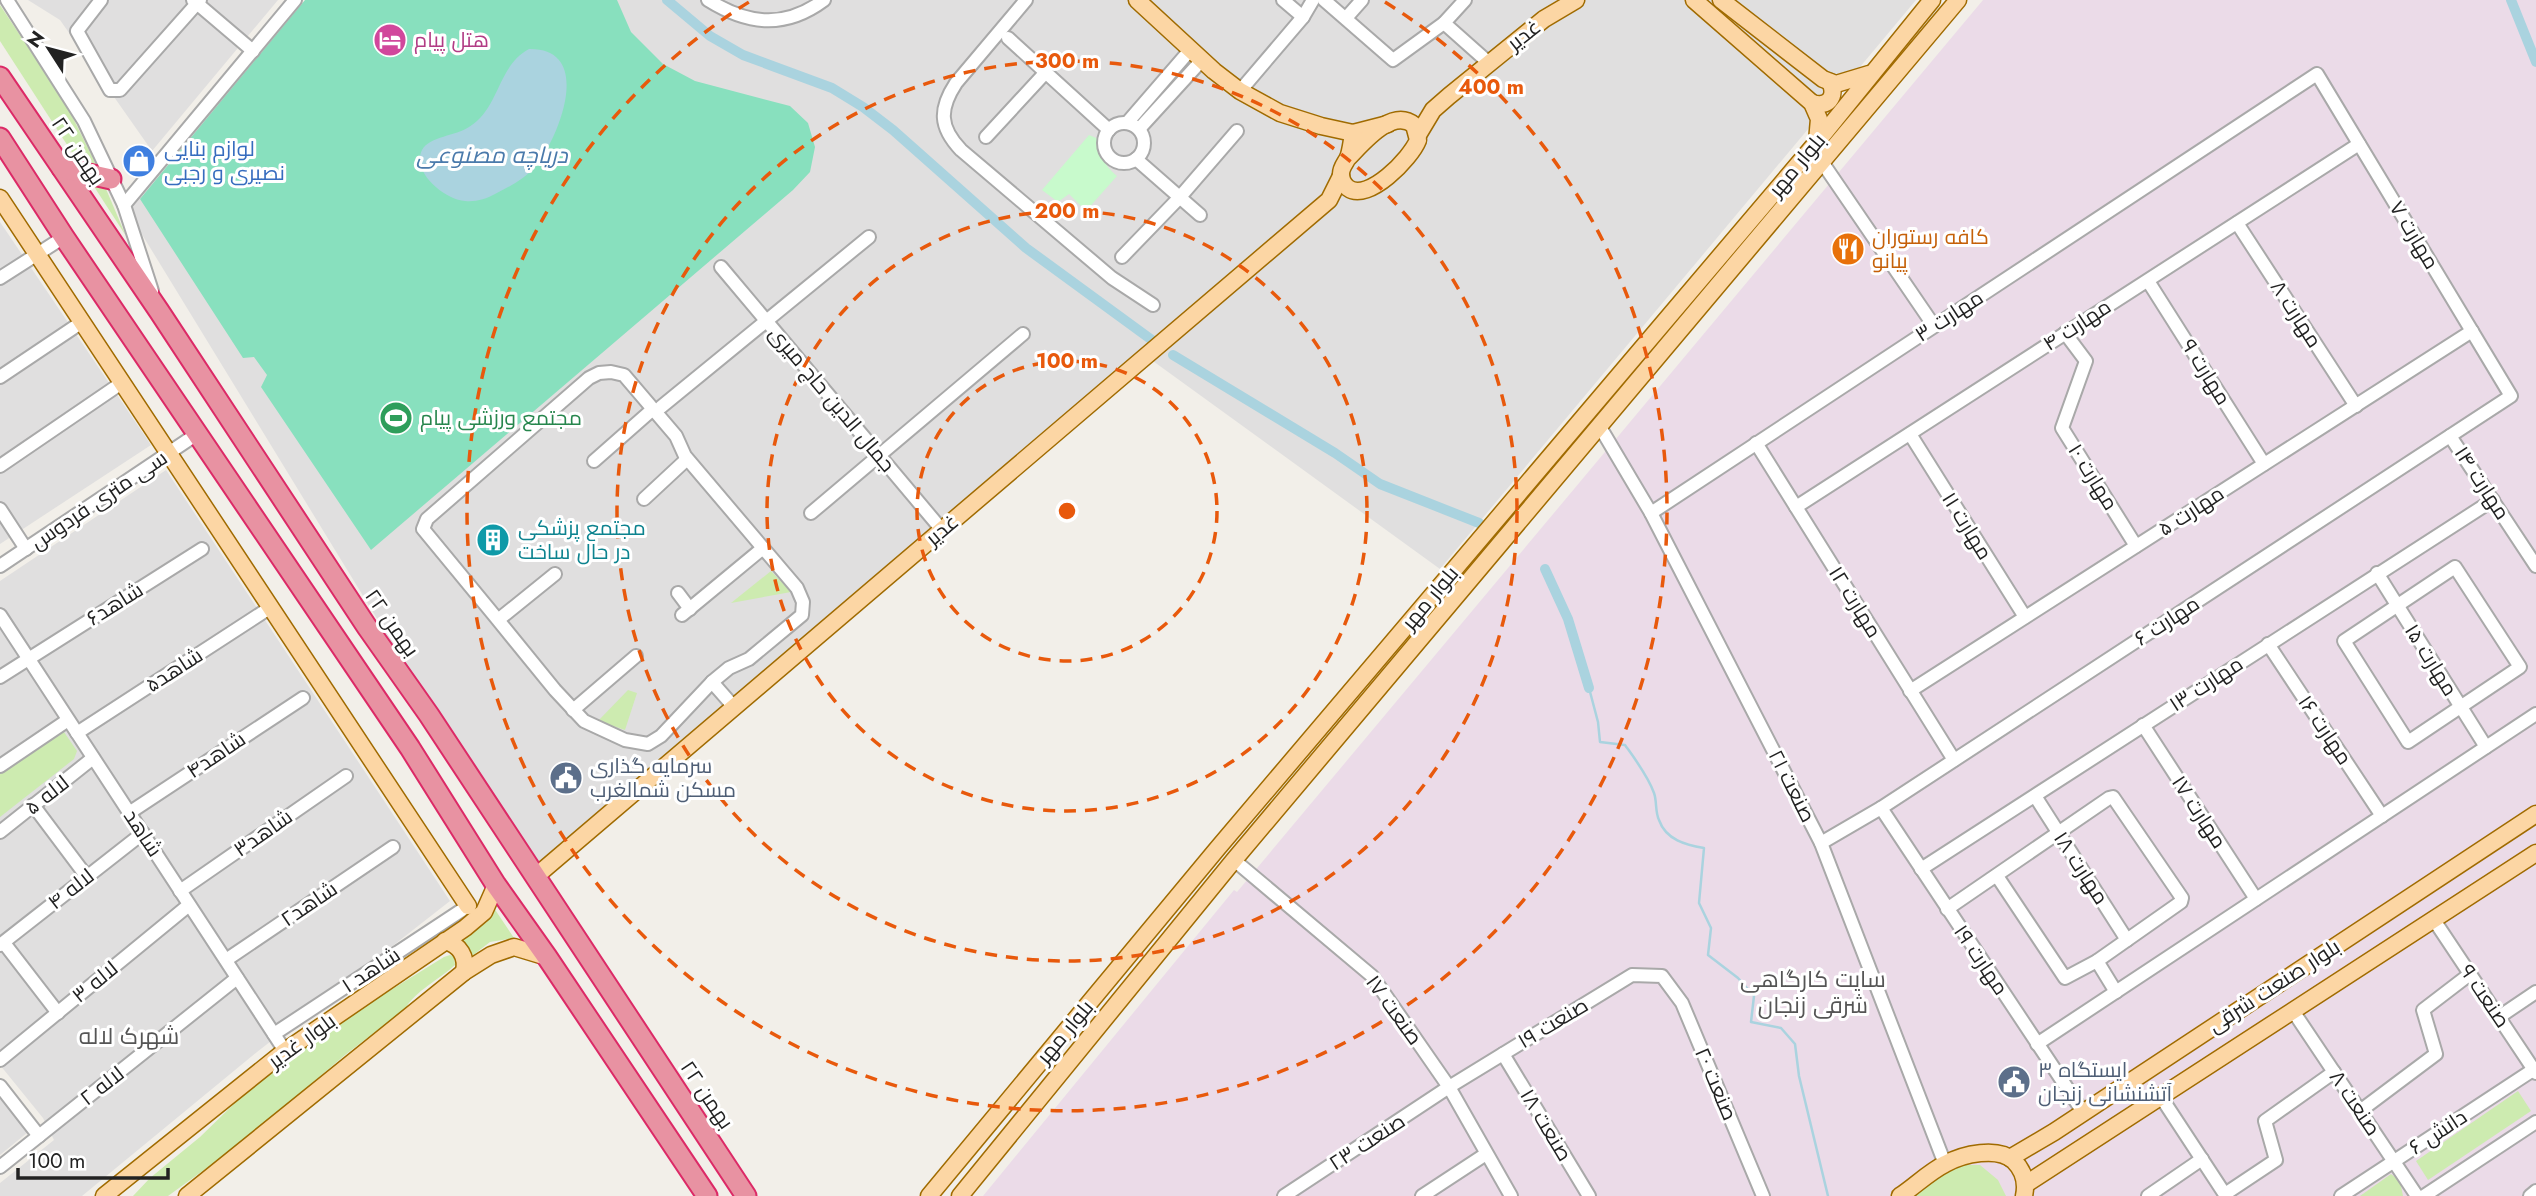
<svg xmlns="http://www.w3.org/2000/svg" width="2536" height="1196" viewBox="0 0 2536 1196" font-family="Jost,Cairo,sans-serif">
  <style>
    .residential { fill: #e0dfdf }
    .industrial { fill: #ebdbe8 }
    .grass { fill: #cdebb0 }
    .park { fill: #c8facc }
    .pitch { fill: #88e0be }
    .water { fill: #aad3df }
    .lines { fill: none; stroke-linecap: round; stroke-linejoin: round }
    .stream { stroke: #aad3df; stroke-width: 2.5 }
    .canal { stroke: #aad3df; stroke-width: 10 }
    .minor-casing { stroke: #a9a9a9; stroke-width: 16 }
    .major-casing { stroke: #a06b00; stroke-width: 19 }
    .highway-casing { stroke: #dc2a67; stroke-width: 23 }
    .minor { stroke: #fff; stroke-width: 12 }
    .major { stroke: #fcd6a4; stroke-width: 16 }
    .highway { stroke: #e892a2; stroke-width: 19 }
    .ring { fill: none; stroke: #e8590c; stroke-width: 3.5; stroke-dasharray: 12 9 }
    .labels { text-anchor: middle; stroke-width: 6; stroke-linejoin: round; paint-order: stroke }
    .street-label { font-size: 21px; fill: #222; stroke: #fff }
    .hotel-label { font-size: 21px; fill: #b23c85; stroke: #fff; text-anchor: start }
    .shop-label { font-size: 21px; fill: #366cbe; stroke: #fff; text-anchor: start }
    .food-label { font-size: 21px; fill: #c56008; stroke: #fff; text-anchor: start }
    .leisure-label { font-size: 21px; fill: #27864d; stroke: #fff; text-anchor: start }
    .culture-label { font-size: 21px; fill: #0d838f; stroke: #fff; text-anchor: start }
    .service-label { font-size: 21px; fill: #4e5e75; stroke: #fff; text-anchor: start }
    .water-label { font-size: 23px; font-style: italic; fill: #4a7aab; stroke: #fff }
    .neighbourhood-label { font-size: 23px; fill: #555; stroke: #fff }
    .centre { fill: #e8590c; stroke: #fff; stroke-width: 3.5 }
    .ring-label { font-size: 21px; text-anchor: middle; font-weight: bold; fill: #e8590c; stroke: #fff; stroke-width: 6; stroke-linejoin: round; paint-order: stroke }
  </style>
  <rect width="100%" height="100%" fill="#f2efe9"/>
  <g class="residential">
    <path d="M28,0H278L152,151L60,20Z"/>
    <path d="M312,0H1916L1440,569L1146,356L535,877L124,205Z"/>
    <path d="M0,222L151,445L0,544Z"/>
    <path d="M166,470L450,901L257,1052L82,1196H0V1183L54,1140L43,1118L0,1065V581Z"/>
    <path d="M0,1096L28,1132L0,1155Z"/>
  </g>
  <path class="industrial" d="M1983,0H2536V1196H983L1234,890L1237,892Z"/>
  <g class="grass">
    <path d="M0,5L67,106L92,156L126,236L0,41Z"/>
    <path d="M771,571L791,592L731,603Z"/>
    <path d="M628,690L637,693L625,730L598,721Z"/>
    <path d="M64,732L77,751L74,759L0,817V774Z"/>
    <path d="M494,908L514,938L490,942L468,959L459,942L487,922Z"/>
    <path d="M450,955L454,957L455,965C440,979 415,991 405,1009L345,1055L244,1141L168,1196H133L150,1178L200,1137L270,1069L315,1037L444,957Z"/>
    <path d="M2518,1091L2531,1111L2428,1180L2416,1161Z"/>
    <path d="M1964,1165H1980L1998,1180L2006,1196H1909L1939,1174Z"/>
    <path d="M2391,1174L2400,1181L2403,1196H2360Z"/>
  </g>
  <path class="park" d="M1089,135L1101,140C1101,157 1104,165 1117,176L1086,211L1069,194L1058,202L1042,190Z"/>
  <path class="pitch" d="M305,0H617L631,32L663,64L695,81L790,106L808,123L815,147L810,172L793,190L371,550L261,387L267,375L254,357L243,358L140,199Z"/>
  <path class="water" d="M529,49C595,48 559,138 535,167C524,179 509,187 495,194C486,199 476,202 465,201C445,200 411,172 422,150C430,136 456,136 469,127C500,108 497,66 529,49Z"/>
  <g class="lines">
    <path class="stream" d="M1589,688L1598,722L1600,742L1625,745C1635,759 1648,776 1654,793C1657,801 1655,812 1659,820C1666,840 1686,845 1704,848L1699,903L1711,928L1708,955L1738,978L1754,996L1751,1022L1781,1028L1795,1044L1799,1076L1828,1196"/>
    <g class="canal">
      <path d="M667,0L710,36L743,55L832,88L863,107L893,130L1026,248L1156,343"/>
      <path d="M2511,0L2536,62"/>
      <path d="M1173,355L1335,453L1380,484L1479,523"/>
      <path d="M1545,569L1568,619L1589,688"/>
    </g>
    <defs>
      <g id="minor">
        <path d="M7,0L84,121L124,205L152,291"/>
        <path d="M101,0L77,31L110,90H120L200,0"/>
        <path d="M193,0L253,51"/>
        <path d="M708,0C748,25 785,29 824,0"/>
        <path d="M1026,0L956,83C939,109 939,127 961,150L1112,278L1153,305"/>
        <path d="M1283,0L1303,17"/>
        <path d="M1324,0L1393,60L1444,23"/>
        <path d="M1465,0L1444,23L1489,63"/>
        <path d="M1346,18L1362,0"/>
        <path d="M1008,38L1109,130"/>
        <path d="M1240,91L1303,17L1313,0"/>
        <path d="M1127,123L1191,49"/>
        <circle cx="1124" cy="143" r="20"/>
        <path d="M1139,129L1202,60"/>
        <path d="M986,137L1046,72"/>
        <path d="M1136,159L1200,215"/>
        <path d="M1822,162L1934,326"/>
        <path d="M124,205L295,0"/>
        <path d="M2237,223L2356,406"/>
        <path d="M1122,257L1180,197L1237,131"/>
        <path d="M721,267L942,530"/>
        <path d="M0,278L64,237"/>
        <path d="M2148,281L2264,464"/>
        <path d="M2065,333L2086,361L2062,428L2136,546"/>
        <path d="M0,377L82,322"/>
        <path d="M661,407L869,237"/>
        <path d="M1600,427L1651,513L1821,843L1945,1164"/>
        <path d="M1910,434L2025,617"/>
        <path d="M2450,436L2536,566"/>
        <path d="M1756,443L1954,760"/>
        <path d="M594,461L653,409"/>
        <path d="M0,466L123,382"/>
        <path d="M644,499L687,459"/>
        <path d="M1796,507L2359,144"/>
        <path d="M0,509L26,549"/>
        <path d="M811,513L1023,334"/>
        <path d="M1651,513L2317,74L2511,396L1881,808L1821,843"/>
        <path d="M0,566L197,434"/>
        <path d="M2455,567L2520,667L2408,742L2344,641Z"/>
        <path d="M2377,573L2486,747"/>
        <path d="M678,593L690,609"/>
        <path d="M0,615L285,1051"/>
        <path d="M682,615L763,548"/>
        <path d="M498,620L423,529L427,519L589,378L599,373L611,372L624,375L676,436L685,456L797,588L803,602L802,615L749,659L729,668L712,682L661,736L648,744L625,740L584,721L555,690L498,620L555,574"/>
        <path d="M2268,644L2382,816"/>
        <path d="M0,677L202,549"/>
        <path d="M712,682L734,707"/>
        <path d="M1910,691L2472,331"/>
        <path d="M573,710L636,656"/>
        <path d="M2143,725L2256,899"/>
        <path d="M77,733L271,607"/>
        <path d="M0,766L68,720"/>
        <path d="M2035,796L2127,940"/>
        <path d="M33,805L87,877"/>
        <path d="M1881,808L2083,1112"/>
        <path d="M129,813L303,698"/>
        <path d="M0,832L93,758"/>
        <path d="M1234,860L1372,976L1449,1087L1511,1196"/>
        <path d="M1921,869L2493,500"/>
        <path d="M180,891L346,776"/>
        <path d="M1947,909L2109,798L2113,797L2182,898L2181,902L2097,961L2065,978L1997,876"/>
        <path d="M2434,920L2536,1073"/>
        <path d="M4,943L58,1013"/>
        <path d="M0,945L143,833"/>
        <path d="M226,960L393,847"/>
        <path d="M2097,961L2116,992"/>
        <path d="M2293,1011L2417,1196"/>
        <path d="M2499,1017L2536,992"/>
        <path d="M274,1034L468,906"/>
        <path d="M2037,1044L2536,714"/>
        <path d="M1503,1054L1589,1196"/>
        <path d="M0,1060L189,905"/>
        <path d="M0,1086L39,1136"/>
        <path d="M2161,1097L2226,1196"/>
        <path d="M2360,1111L2436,1054L2423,1010L2470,974"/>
        <path d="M0,1167L237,978"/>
        <path d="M2225,1194L2276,1160L2265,1121L2334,1072"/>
        <path d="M1284,1196L1449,1087L1632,975L1662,976L1682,1003L1763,1196"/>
        <path d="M1422,1196L1486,1154"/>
        <path d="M2148,1196L2202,1159"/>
        <path d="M2341,1196L2536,1068"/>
        <path d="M2424,1196L2536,1122"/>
        <path d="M2530,1196L2536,1191"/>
      </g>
      <g id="major">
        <path d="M1137,0L1214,71L1240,91L1280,113L1321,126L1353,133L1388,124"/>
        <path d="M1694,0L1812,103L1819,119L1817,141"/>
        <path d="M1721,0L1823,79L1836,84L1869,74"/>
        <path d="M1812,103C1828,108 1837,97 1830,82"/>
        <path d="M1418,135L1433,110L1449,96L1544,19L1576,0"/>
        <path d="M1348,158C1363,143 1392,107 1414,125L1418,140C1411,158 1368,203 1348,188C1344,185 1341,180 1341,174C1341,166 1347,162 1349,155C1351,148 1352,140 1353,133"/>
        <path d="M0,198L468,906"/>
        <path d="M535,877L1329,200L1341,176"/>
        <path d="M445,941C460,945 467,957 464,972"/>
        <path d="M2010,1158L2054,1132L2536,814"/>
        <path d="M2026,1184L2536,853"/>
        <path d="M104,1196L285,1051L465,928L484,912L496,885"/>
        <path d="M187,1196L464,972L491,955L514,947L547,957"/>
        <path d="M929,1196L1217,849L1817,142L1932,0"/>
        <path d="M960,1196L1234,860L1958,0"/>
        <path d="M1900,1196C1915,1186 1929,1172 1945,1164C1963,1154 1998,1146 2014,1161C2024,1171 2027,1182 2024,1196"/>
      </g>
      <g id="highway">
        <path d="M0,77L159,311L367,627L429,715L746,1196"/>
        <path d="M0,138L64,237L410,748L496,885L547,957L707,1196"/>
        <path d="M62,168L111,179"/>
      </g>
    </defs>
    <use href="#minor" class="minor-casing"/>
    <use href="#major" class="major-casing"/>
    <use href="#highway" class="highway-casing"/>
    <use href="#minor" class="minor"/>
    <use href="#major" class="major"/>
    <use href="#highway" class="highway"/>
  </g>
  <g class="ring">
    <circle cx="1067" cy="511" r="150"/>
    <circle cx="1067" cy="511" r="300"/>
    <circle cx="1067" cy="511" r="450"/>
    <path d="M1385 2A600 600 0 1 1 749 2"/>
  </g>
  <defs>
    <symbol id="hotel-disc" viewBox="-11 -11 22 22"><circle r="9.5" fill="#d1479c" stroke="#fff"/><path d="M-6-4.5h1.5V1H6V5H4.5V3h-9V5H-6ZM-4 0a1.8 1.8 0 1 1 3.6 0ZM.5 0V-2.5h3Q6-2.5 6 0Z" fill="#fff"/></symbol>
    <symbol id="shop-disc" viewBox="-11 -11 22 22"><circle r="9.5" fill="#3f7fe0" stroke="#fff"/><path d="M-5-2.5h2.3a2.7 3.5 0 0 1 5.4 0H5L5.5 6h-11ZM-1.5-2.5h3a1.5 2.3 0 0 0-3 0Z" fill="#fff"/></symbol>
    <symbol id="restaurant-disc" viewBox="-11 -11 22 22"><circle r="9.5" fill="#e8710a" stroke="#fff"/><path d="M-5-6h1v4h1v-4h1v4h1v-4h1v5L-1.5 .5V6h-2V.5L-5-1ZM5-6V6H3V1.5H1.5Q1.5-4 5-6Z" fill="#fff"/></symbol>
    <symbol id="stadium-disc" viewBox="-11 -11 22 22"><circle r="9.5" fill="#2e9e5b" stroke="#fff"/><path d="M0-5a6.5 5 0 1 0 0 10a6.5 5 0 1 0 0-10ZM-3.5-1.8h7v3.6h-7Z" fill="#fff"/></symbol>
    <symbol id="building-disc" viewBox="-11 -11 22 22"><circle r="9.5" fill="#0f9aa8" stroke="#fff"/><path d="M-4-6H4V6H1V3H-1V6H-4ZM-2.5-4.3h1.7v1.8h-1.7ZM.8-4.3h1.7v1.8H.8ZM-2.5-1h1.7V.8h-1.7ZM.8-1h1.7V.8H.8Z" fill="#fff"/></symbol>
    <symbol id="civic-disc" viewBox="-11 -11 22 22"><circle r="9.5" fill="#5c6f8a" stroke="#fff"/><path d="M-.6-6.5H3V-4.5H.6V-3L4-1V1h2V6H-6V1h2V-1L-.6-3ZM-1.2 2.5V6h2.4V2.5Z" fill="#fff"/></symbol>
  </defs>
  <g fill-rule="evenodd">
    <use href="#hotel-disc" x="371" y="21" width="38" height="38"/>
    <use href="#shop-disc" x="120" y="142" width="38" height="38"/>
    <use href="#restaurant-disc" x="1829" y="230" width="38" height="38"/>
    <use href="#stadium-disc" x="377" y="399" width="38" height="38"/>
    <use href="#building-disc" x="474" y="521" width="38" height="38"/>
    <use href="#civic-disc" x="547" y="759" width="38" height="38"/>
    <use href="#civic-disc" x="1995" y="1063" width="38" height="38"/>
  </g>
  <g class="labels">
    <g class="street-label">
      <text transform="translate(1524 35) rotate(-38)" y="7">غدیر</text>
      <text transform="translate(78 151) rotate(56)" y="7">۲۲ بهمن</text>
      <text transform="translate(1797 165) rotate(-50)" y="7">بلوار مهر</text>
      <text transform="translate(2414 235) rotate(59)" y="7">مهارت ۷</text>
      <text transform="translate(2296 314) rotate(57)" y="7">مهارت ۸</text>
      <text transform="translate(1949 316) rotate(-33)" y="7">مهارت ۳</text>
      <text transform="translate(2077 325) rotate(-33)" y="7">مهارت ۴</text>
      <text transform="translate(2206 372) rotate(58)" y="7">مهارت ۹</text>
      <text transform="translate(832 399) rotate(50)" y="7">جمال الدین حاج میری</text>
      <text transform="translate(2093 477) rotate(58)" y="7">مهارت ۱۰</text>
      <text transform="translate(2482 483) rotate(57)" y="7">مهارت ۱۴</text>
      <text transform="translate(99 500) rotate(-34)" y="7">سی متری فردوس</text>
      <text transform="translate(2191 511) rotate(-33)" y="7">مهارت ۵</text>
      <text transform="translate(1967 526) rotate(58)" y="7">مهارت ۱۱</text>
      <text transform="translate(942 530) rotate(-40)" y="7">غدیر</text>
      <text transform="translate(1430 598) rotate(-50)" y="7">بلوار مهر</text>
      <text transform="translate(1855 602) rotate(58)" y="7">مهارت ۱۲</text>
      <text transform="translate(115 604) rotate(-32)" y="7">شاهد۶</text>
      <text transform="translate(2167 621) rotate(-33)" y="7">مهارت ۶</text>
      <text transform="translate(392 623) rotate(55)" y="7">۲۲ بهمن</text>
      <text transform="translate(2431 660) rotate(58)" y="7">مهارت ۱۵</text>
      <text transform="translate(174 670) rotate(-33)" y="7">شاهد۵</text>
      <text transform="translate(2206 684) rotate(-33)" y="7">مهارت ۱۳</text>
      <text transform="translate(2325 730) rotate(56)" y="7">مهارت ۱۶</text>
      <text transform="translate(216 755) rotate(-34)" y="7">شاهد۴</text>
      <text transform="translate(1792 786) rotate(63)" y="7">صنعت ۲۱</text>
      <text transform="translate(47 795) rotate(-38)" y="7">لاله ۵</text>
      <text transform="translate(2199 812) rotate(57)" y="7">مهارت ۱۷</text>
      <text transform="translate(143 833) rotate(57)" y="7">شاهد</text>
      <text transform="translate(263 833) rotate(-35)" y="7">شاهد۳</text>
      <text transform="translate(2081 868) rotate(57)" y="7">مهارت ۱۸</text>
      <text transform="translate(71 889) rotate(-38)" y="7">لاله ۴</text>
      <text transform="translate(309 904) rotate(-34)" y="7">شاهد۲</text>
      <text transform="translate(1981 960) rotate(56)" y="7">مهارت ۱۹</text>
      <text transform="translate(371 970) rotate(-33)" y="7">شاهد ۱</text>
      <text transform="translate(95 982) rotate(-39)" y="7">لاله ۳</text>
      <text transform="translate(2274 986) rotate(-33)" y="7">بلوار صنعت شرقی</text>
      <text transform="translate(2485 996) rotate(56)" y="7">صنعت ۹</text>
      <text transform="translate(1394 1010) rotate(54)" y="7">صنعت ۱۷</text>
      <text transform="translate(1553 1023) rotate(-31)" y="7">صنعت ۱۹</text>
      <text transform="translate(1065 1032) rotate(-50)" y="7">بلوار مهر</text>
      <text transform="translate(302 1041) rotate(-36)" y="7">بلوار غدیر</text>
      <text transform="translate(1716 1084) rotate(67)" y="7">صنعت ۲۰</text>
      <text transform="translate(102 1086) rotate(-38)" y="7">لاله ۲</text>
      <text transform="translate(707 1095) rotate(56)" y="7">۲۲ بهمن</text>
      <text transform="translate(2355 1103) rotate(56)" y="7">صنعت ۸</text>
      <text transform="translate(1546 1125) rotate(59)" y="7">صنعت ۱۸</text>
      <text transform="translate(2438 1132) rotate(-33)" y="7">دانش ۶</text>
      <text transform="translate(1367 1142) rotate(-33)" y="7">صنعت ۲۳</text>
    </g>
    <g class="hotel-label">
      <text x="414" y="47">هتل پیام</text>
    </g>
    <g class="shop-label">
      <text x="164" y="156">لوازم بنایی<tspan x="164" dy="24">نصیری و رجبی</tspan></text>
    </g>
    <g class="food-label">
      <text x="1872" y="244">كافه رستوران<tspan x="1872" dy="24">پيانو</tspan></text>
    </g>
    <g class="leisure-label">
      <text x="420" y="425">مجتمع ورزشی پیام</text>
    </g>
    <g class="culture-label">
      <text x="518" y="535">مجتمع پزشکی<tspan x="518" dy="24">در حال ساخت</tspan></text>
    </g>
    <g class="service-label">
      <text x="590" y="773">سرمایه گذاری<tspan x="590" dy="24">مسکن شمالغرب</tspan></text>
      <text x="2038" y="1077">ایستگاه ۳<tspan x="2038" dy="24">آتشنشانی زنجان</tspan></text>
    </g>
    <g class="water-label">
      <text x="492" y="163">دریاچه مصنوعی</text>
    </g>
    <g class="neighbourhood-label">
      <text x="1813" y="987">سایت کارگاهی<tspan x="1813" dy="26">شرقی زنجان</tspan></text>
      <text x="129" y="1044">شهرک لاله</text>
    </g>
  </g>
  <circle cx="1067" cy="511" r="10" class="centre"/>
  <g class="ring-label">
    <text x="1067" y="68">300 m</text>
    <text x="1491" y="94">400 m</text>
    <text x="1067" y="218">200 m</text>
    <text x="1067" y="368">100 m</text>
  </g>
  <g transform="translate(49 49) rotate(306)" stroke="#ffffff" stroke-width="5" paint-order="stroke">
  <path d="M0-5L12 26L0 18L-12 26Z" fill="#222222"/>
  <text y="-10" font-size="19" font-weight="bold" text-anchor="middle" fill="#222222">N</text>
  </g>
  <path d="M18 1168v10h150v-10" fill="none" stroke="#222222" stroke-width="3.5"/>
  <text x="28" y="1168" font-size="21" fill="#222222" stroke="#ffffff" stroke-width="5" paint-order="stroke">100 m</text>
</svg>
